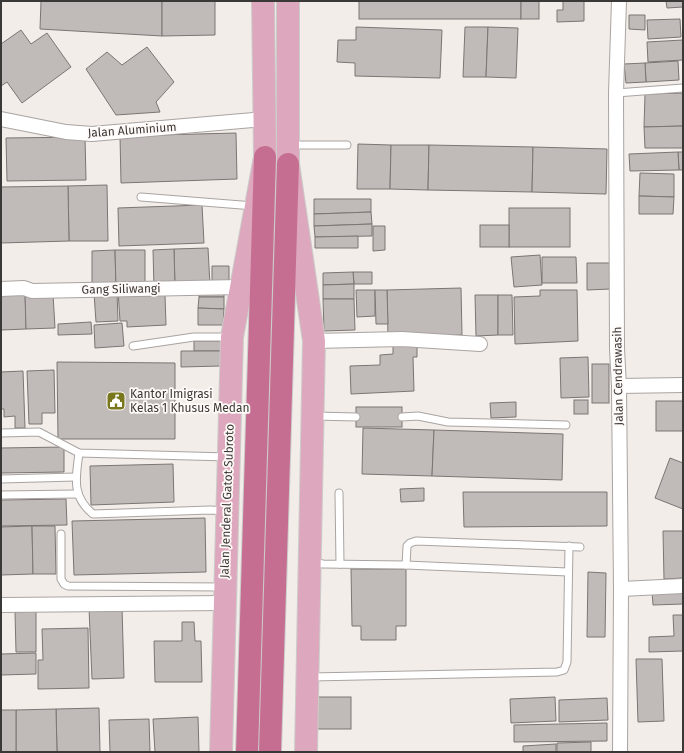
<svg xmlns="http://www.w3.org/2000/svg" width="684" height="753" viewBox="0 0 684 753" font-family="'Fira Sans',sans-serif">
  <style>
    .building { fill: #c0bab8; stroke: #7b7673 }
    .lines { fill: none; stroke-linecap: round; stroke-linejoin: round }
    .lane-casing { stroke: #a9a4a1; stroke-width: 9 }
    .street-casing { stroke: #a9a4a1; stroke-width: 16 }
    .primary-casing { stroke: #cccccb; stroke-width: 24 }
    .highway-casing { stroke: #cccccb; stroke-width: 24 }
    .lane { stroke: #fff; stroke-width: 7 }
    .street { stroke: #fff; stroke-width: 14 }
    .primary { stroke: #dda8bd; stroke-width: 22 }
    .highway { stroke: #c66e91; stroke-width: 22 }
    .labels { text-anchor: middle; stroke-width: 3.5; stroke-linejoin: round; paint-order: stroke }
    .street-label { font-size: 12px; fill: #3b3937; stroke: #fffaf7 }
    .poi-label { font-size: 12px; fill: #3b3937; stroke: #fffaf7; text-anchor: start }
  </style>
  <rect width="100%" height="100%" fill="#f2ede9"/>
  <g class="building">
    <path d="M41,1H162V36L40,29Z"/>
    <path d="M162,1H215V35L162,36Z"/>
    <rect x="359" y="1" width="162" height="18"/>
    <rect x="521" y="1" width="18" height="18"/>
    <path d="M563,1H584V21L557,22V10H563Z"/>
    <path d="M666,1H683V7L667,8Z"/>
    <path d="M629,15H645V30L629,29Z"/>
    <path d="M680,19L681,37L648,39L647,20Z"/>
    <path d="M356,27L442,30L440,78L355,76V63L337,62L338,40H356Z"/>
    <path d="M465,27H488L486,77H463Z"/>
    <path d="M488,27L518,28L516,78L486,77Z"/>
    <path d="M21,30L31,44L47,33L71,67L22,103L7,82L1,86V44Z"/>
    <path d="M683,40V60L648,62L647,42Z"/>
    <path d="M147,47L174,82L156,102L160,112L116,115L86,69L107,52L122,65Z"/>
    <path d="M678,61L679,80L646,82L645,63Z"/>
    <path d="M645,63L646,82L626,83L624,64Z"/>
    <path d="M683,93V126L644,127L645,94Z"/>
    <path d="M683,126V148H645L644,127Z"/>
    <path d="M236,133L237,179L121,183L120,136Z"/>
    <path d="M85,137L86,180L7,181L6,138Z"/>
    <path d="M358,144L391,145L390,189H357Z"/>
    <path d="M391,145H429L428,190L390,189Z"/>
    <path d="M429,145L533,147L532,192L428,190Z"/>
    <path d="M533,147L607,149L606,194L532,192Z"/>
    <path d="M678,152H683V170H679Z"/>
    <path d="M678,152L679,170L630,171L629,154Z"/>
    <path d="M640,173L674,174V197L639,196Z"/>
    <path d="M107,185L108,241H69L68,186Z"/>
    <path d="M68,186L69,241L1,243V187Z"/>
    <path d="M639,196L674,197L673,214H639Z"/>
    <path d="M314,199H371V212L314,214Z"/>
    <path d="M202,205L204,243L119,246L118,208Z"/>
    <rect x="509" y="208" width="61" height="39"/>
    <path d="M371,212L372,224L314,226V214Z"/>
    <path d="M372,224V236L315,237L314,226Z"/>
    <rect x="480" y="225" width="29" height="22"/>
    <path d="M373,226H385V250L373,251Z"/>
    <path d="M358,236V248H315V237Z"/>
    <path d="M208,248L210,285L175,287L174,249Z"/>
    <path d="M174,249L175,287L154,288L153,250Z"/>
    <path d="M115,250L116,288L92,289V251Z"/>
    <path d="M115,250H145V288H116Z"/>
    <path d="M540,255L542,285L514,287L511,257Z"/>
    <path d="M542,257H576L577,283H542Z"/>
    <path d="M587,263H610V289L587,290Z"/>
    <path d="M212,266H229V284L212,285Z"/>
    <path d="M353,272H372V284H354Z"/>
    <path d="M353,272L354,284L323,285V273Z"/>
    <path d="M354,284V299H323V285Z"/>
    <path d="M25,288L26,329L1,330V289Z"/>
    <path d="M461,288L462,335L388,337L387,290Z"/>
    <path d="M140,289V296L165,295L166,325L127,327V321H120L118,290Z"/>
    <path d="M199,289L224,290V297H199Z"/>
    <path d="M356,290H375V316L357,317Z"/>
    <path d="M375,290H387L388,324H376Z"/>
    <path d="M540,290H577L578,341L515,344L514,297L540,296Z"/>
    <path d="M117,292L118,321L96,322L94,293Z"/>
    <path d="M53,294L55,328L26,329L25,295Z"/>
    <path d="M475,295H498V335L476,336Z"/>
    <path d="M498,295H512L513,335H498Z"/>
    <path d="M199,297H224V309L198,308Z"/>
    <path d="M323,299H354L355,330L324,331Z"/>
    <path d="M198,308L224,309L223,325H198Z"/>
    <path d="M91,322L92,334L58,335V324Z"/>
    <path d="M122,323L124,346L95,348L94,325Z"/>
    <rect x="194" y="341" width="27" height="10"/>
    <path d="M393,345H417V357H413L414,391L351,394L350,366L380,365V355L393,354Z"/>
    <path d="M181,351H221V366L181,367Z"/>
    <path d="M588,357L589,397L561,398L560,358Z"/>
    <path d="M57,362L175,363V439H58Z"/>
    <rect x="592" y="364" width="17" height="39"/>
    <path d="M54,370L55,413H42V424H29L27,371Z"/>
    <path d="M23,371L25,428H15V416L4,417V409H1V372Z"/>
    <rect x="574" y="400" width="14" height="14"/>
    <rect x="656" y="401" width="27" height="30"/>
    <path d="M516,402V417L491,418L490,403Z"/>
    <rect x="356" y="407" width="46" height="20"/>
    <path d="M363,428L434,430L432,476L362,474Z"/>
    <path d="M434,430L563,434L562,480L432,476Z"/>
    <path d="M64,447V472L1,473V448Z"/>
    <path d="M670,458L683,463V509L655,498Z"/>
    <path d="M173,464L174,502L91,505L90,466Z"/>
    <path d="M424,488V501L401,502L400,489Z"/>
    <path d="M463,492H607V526L464,527Z"/>
    <path d="M66,499L67,525L1,526V500Z"/>
    <path d="M205,518L206,572L74,575L72,521Z"/>
    <path d="M32,526L33,574L1,575V527Z"/>
    <path d="M32,526H55L56,574H33Z"/>
    <path d="M663,531H683V578L664,579Z"/>
    <path d="M351,569H406V626H396V640H361V626H352Z"/>
    <path d="M588,572L606,573L605,637H587Z"/>
    <path d="M683,590V604L653,605L652,591Z"/>
    <path d="M122,607L124,678L92,679L89,608Z"/>
    <path d="M36,611V652H16L15,612Z"/>
    <path d="M673,615H683V651L649,652V637L674,636Z"/>
    <path d="M182,622H194L195,641H201L202,682H155L154,641H182Z"/>
    <path d="M88,628L89,688L38,689V660H43L42,629Z"/>
    <path d="M36,653V674L1,675V654Z"/>
    <path d="M636,659H662L664,721L638,722Z"/>
    <rect x="317" y="697" width="34" height="32"/>
    <path d="M555,697L556,721L511,723L510,699Z"/>
    <path d="M607,698L608,720L559,722V700Z"/>
    <path d="M99,708L100,752H57L56,709Z"/>
    <path d="M56,709L57,752H16V710Z"/>
    <rect x="1" y="710" width="15" height="42"/>
    <path d="M198,717L199,752H155L153,719Z"/>
    <path d="M149,719L150,752H110L109,720Z"/>
    <path d="M607,723V741L514,742V725Z"/>
    <path d="M591,742V752H557V743Z"/>
    <path d="M556,744V752H523V746Z"/>
  </g>
  <g class="lines">
    <defs>
      <g id="lane">
        <path d="M616,93L683,88"/>
        <path d="M290,145H347"/>
        <path d="M141,197L254,206"/>
        <path d="M133,346L194,337H230"/>
        <path d="M315,416L356,417"/>
        <path d="M402,417L418,416L448,422L566,425"/>
        <path d="M1,433L39,432L79,453L228,457"/>
        <path d="M79,453C76,477 71,496 93,514L210,510L226,511"/>
        <path d="M1,479L76,477"/>
        <path d="M339,493L340,564"/>
        <path d="M1,495L77,494"/>
        <path d="M61,534V579L64,584L68,586L223,587"/>
        <path d="M312,562L323,564L406,565L407,546L410,543L416,541L580,547"/>
        <path d="M406,565L568,572"/>
        <path d="M311,677L557,672L564,670L567,662L569,546"/>
      </g>
      <g id="street">
        <path d="M619,1L616,93L617,349L619,386L621,589L620,752"/>
        <path d="M1,119L66,132L92,134L264,119"/>
        <path d="M1,289L24,288L32,291L241,287"/>
        <path d="M314,341L402,339L480,344"/>
        <path d="M619,386L683,385"/>
        <path d="M621,589L683,586"/>
        <path d="M1,605L225,603"/>
      </g>
      <g id="primary">
        <path d="M288,1V164L314,341L306,752"/>
        <path d="M221,752L232,337L265,157L263,1"/>
      </g>
      <g id="highway">
        <path d="M247,752L265,157"/>
        <path d="M270,752L288,164"/>
      </g>
    </defs>
    <use href="#lane" class="lane-casing"/>
    <use href="#street" class="street-casing"/>
    <use href="#primary" class="primary-casing"/>
    <use href="#highway" class="highway-casing"/>
    <use href="#lane" class="lane"/>
    <use href="#street" class="street"/>
    <use href="#primary" class="primary"/>
    <use href="#highway" class="highway"/>
  </g>
  <defs>
    <symbol id="civic-square" viewBox="-11 -11 22 22"><rect x="-9" y="-9" width="18" height="18" rx="4" fill="#78771d" stroke="#fffaf7"/><path d="M-.6-6.5H3V-4.5H.6V-3L4-1V1h2V6H-6V1h2V-1L-.6-3ZM-1.2 2.5V6h2.4V2.5Z" fill="#fff"/></symbol>
  </defs>
  <g fill-rule="evenodd">
    <use href="#civic-square" x="105" y="390" width="22" height="22"/>
  </g>
  <g class="labels">
    <g class="street-label">
      <text transform="translate(132 130) rotate(-4)" y="4">Jalan Aluminium</text>
      <text transform="translate(121 289) rotate(-1)" y="4">Gang Siliwangi</text>
      <text transform="translate(618 376) rotate(-91)" y="4">Jalan Cendrawasih</text>
      <text transform="translate(227 501) rotate(-88)" y="4">Jalan Jenderal Gatot Subroto</text>
    </g>
    <g class="poi-label">
      <text x="130" y="398">Kantor Imigrasi<tspan x="130" dy="14">Kelas 1 Khusus Medan</tspan></text>
    </g>
  </g>
  <rect width="684" height="753" fill="none" stroke="#3b3937" stroke-width="4"/>
</svg>
